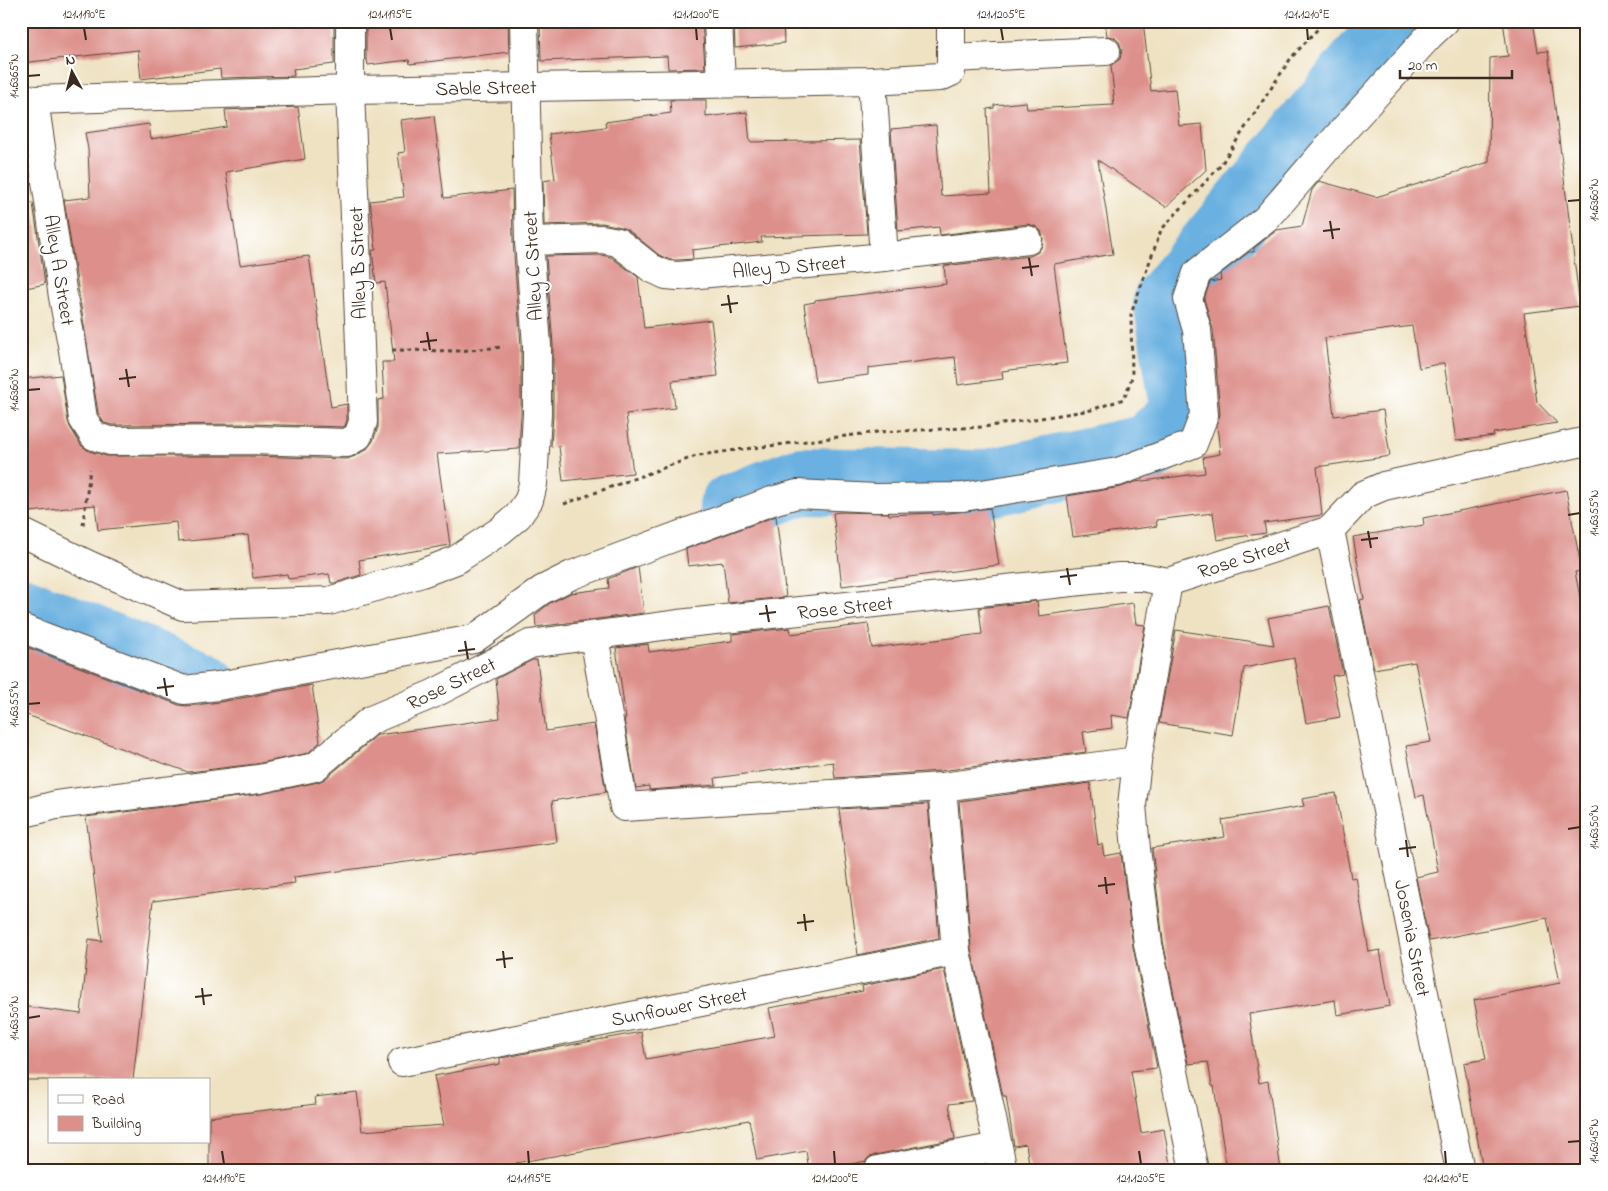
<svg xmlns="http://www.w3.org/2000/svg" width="1608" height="1191" viewBox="0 0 1608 1191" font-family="'Indie Flower',sans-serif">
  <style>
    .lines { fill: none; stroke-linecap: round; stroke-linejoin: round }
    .river { stroke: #6bb1e1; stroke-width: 68 }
    .building { fill: #dd908b }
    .minor-casing { stroke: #564637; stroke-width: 30 }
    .path { stroke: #564637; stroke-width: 3; stroke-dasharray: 4 4; stroke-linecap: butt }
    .minor { stroke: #fff; stroke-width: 28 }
    .ticks { fill: none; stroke: #3b2a1e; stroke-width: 2 }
    .labels { text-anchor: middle; stroke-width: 4; stroke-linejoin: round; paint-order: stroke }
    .street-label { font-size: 20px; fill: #3b2a1e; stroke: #fff }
    .neatline { fill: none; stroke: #3b2a1e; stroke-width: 2 }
    .ticks-label { font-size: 12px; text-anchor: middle; fill: #3b2a1e }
  </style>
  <rect width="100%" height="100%" fill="#fff"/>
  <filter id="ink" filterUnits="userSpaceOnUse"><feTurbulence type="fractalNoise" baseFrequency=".02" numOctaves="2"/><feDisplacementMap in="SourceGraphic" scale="10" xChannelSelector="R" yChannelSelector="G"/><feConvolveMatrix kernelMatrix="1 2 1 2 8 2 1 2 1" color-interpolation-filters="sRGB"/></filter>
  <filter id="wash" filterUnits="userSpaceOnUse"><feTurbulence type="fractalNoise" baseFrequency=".0096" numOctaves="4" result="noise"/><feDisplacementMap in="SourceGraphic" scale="20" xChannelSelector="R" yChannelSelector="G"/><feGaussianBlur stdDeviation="1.12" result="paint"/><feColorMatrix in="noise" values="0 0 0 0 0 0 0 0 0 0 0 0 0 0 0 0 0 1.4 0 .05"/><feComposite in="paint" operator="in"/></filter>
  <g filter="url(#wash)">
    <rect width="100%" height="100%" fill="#efe2c2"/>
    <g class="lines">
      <g class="river">
        <path d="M733,507L801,481L984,484L1148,448L1185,413L1167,301L1398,21"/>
        <path d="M21,610L202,685"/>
      </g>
    </g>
    <g id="blocks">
      <g class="building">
        <path d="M21,21H334V64L293,69L294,76L221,78L220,69L141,79L138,50L21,63Z"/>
        <path d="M366,21H508L509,52L410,64L409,60L368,65L367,60H366Z"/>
        <path d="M540,21H702L705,68L668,69L667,56L541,61Z"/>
        <path d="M734,21H783L784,43L735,48Z"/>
        <path d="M1105,21H1143L1151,91L1175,89L1179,126L1202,124L1206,170L1166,207L1098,160L1113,254L1054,264L1067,363L1002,371L1003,379L958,385L955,357L868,368V375L815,382L804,304L815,302V300L946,284L944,266L1030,256L1038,252L1042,246L1043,238L1041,231L1035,226L1027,224L940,235L939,227L898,231L891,129L936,125L941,196L991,193L987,109L994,108V105L1026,102L1027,109L1114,105L1113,95H1114L1111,65L1120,59L1122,50L1119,42L1114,37L1107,36Z"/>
        <path d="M1503,21H1533L1538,52L1548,51L1580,306L1524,313L1537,402L1557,423L1493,433L1494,436L1456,441L1444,363L1419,368L1412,326L1325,338L1334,416L1383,410L1390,456L1317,467L1322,515L1264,523L1266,533L1217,540L1213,513L1156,520L1157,526L1073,537L1067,496L1121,487L1135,482L1205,473L1203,457L1220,454L1217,425L1220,414L1213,329L1204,299L1210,282L1221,280L1220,274L1249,252H1254V248L1277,230L1302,226L1312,190L1319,181L1376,197L1489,162L1490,58L1508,56Z"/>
        <path d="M670,100H706V117L747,112L750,142L860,140L867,234L761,237L762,242L692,250L693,259L678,260H670L659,255L628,230L621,227L602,223L544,225L543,181L555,179L549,134L606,127L605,122L671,113Z"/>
        <path d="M298,107L305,159L226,172L240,265L309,256L331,407L347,404V420L345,426L343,427L251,424L112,425L104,423L98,413L64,200L90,197L88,149L85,133L149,124L151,139L227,127L225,110Z"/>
        <path d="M434,116L444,198L512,190L513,242L521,346V414L519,449L437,454L450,545L359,560L361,575L335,583H331L329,574L288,579L287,574L253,578L248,535L178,542L176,522L98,530L95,505L21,513V379L61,375L68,421L70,427L81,445L89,451L106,456H251L347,459L355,456L367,449L373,441L378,427V400L384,399L382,362H394L385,282L376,283L372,250H376L370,201L404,197L398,153L405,152L401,120Z"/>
        <path d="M33,203L45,284L21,289V204Z"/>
        <path d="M601,255L611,257L638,277L644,328L711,320L718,376L672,381L675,408L626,414L633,473L563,481L559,446L551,447L553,414V345L546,256Z"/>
        <path d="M1566,490L1582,571L1575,572L1587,632V1170H1483L1464,1063L1486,1059L1474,1000L1560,983L1547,918L1429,941L1416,877L1438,872L1424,795L1416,797L1406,746L1431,742L1415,662L1374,669L1360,600L1364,599L1353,537L1424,525L1423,518Z"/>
        <path d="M990,508L999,565L842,586L833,513L841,512L889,513V515L933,513V515Z"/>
        <path d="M776,516L786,597L728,603L723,562L688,566L686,549Z"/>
        <path d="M638,567L644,613L536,627L535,615L550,603L571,593L609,588L608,579Z"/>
        <path d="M1037,601L1039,616L1133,603L1136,624L1145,625L1129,718L1111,715L1112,728L1083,732L1086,752L940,771L835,778L833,762L715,778L716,785L702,786L649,790V786L636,788L624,719H626L616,648L648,644L649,652L732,641V634L790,628L791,634L868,624L872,648L982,634L979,608Z"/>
        <path d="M1329,606L1343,674L1332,676L1340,717L1306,723L1294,658L1244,668L1233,735L1159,723L1176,630L1274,645L1268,618Z"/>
        <path d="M21,645L179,705L186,706L220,702L312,685L320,742L308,753L256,764L188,772L21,713Z"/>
        <path d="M532,660H537L546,731L594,724L606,792L552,801L557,842L294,877L295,883L153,901L133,1080H21V1006L81,1014L89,939L102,941L86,817L261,794L318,782L325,779L377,735L500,718L496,679Z"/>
        <path d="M1090,783L1098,845L1102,844L1104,856L1121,853L1133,947L1157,1068L1131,1071L1141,1133L1164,1129L1171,1170H1030L1026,1144L1014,1146L1006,1096H1003L971,949L959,801Z"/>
        <path d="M1336,793L1351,878L1356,877L1369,952L1380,950L1390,1006L1337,1015L1335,1000L1249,1014L1259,1083L1268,1081L1281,1170H1227L1214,1086H1212L1208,1062L1188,1064L1163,941L1152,848L1225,837L1222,820L1304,806L1302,799Z"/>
        <path d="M928,804L939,938L858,955L839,809Z"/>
        <path d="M944,969L972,1101L949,1104L955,1139L875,1155L868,1158L866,1161L822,1170H809L806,1151L757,1160L749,1120L516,1163L517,1167L500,1170H209V1117L316,1104L315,1097L357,1092L362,1131L444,1125L434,1076L500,1064V1058L641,1032L646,1059L775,1036L769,1008L863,991L862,986Z"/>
      </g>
    </g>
  </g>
  <g filter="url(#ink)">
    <use href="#blocks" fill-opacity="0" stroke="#564637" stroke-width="1"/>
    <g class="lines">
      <defs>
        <g id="minor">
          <path d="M718,21L721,82"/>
          <path d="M951,58L1106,51"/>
          <path d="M872,81L884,257"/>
          <path d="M21,97L34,100L350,90L872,81L940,77L951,72V21"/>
          <path d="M34,100L63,297L73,350L83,419L94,436L110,441L251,440L347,443L358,436L363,422L350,90V21"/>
          <path d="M529,241L602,239L618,242L651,268L666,275L678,276L884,257L1028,240"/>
          <path d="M1330,530L1460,1170"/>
          <path d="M21,532L89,565L183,606L329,601L422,573L456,560L500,531L518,516L529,500L533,484L537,414V345L529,241L524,21"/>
          <path d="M1168,582L1137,761L1132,805L1136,849L1148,944L1194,1170"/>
          <path d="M21,628L184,690L218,686L474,639L542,590L572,575L772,501L797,494L876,498L963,497L1118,472L1193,444L1204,415L1197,330L1188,299L1197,273L1266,219L1329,146L1429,36L1445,21"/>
          <path d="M594,636L624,807L942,787L1137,761"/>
          <path d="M942,787L956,951L1003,1170"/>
          <path d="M21,814L56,805L259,779L315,767L371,720L433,694L530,644L678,624L1119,577H1142L1168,582L1330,530L1363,495L1384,486L1587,441"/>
          <path d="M402,1062L956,951"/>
          <path d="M878,1170L997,1147"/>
        </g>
      </defs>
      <use href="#minor" class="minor-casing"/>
      <g class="path">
        <path d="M392,350L457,351L504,347"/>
        <path d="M564,504L699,455L877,432L984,427L1091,410L1124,399L1132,377L1131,314L1161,230L1220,166L1291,58L1325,21"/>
        <path d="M83,525L90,469"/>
      </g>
      <use href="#minor" class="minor"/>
    </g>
  </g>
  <path class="ticks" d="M84,28L86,40M390,28L392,40M696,28L697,40M1001,28L1003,40M1307,28L1308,40M28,76L40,75M1568,201L1580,200M1330,221L1333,239M1323,231L1340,229M1029,258L1032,276M1022,268L1039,266M728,295L731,313M721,305L738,303M427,332L430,350M420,342L437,340M126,369L129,387M119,379L136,377M28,390L40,389M1568,515L1580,513M1368,531L1371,548M1361,540L1378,538M1067,568L1070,585M1060,577L1077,575M766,605L769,622M759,614L776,612M465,641L468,659M458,651L475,649M164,678L167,696M157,688L174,686M28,704L40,703M1568,829L1580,827M1406,840L1408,857M1399,849L1416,847M1105,877L1107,894M1098,886L1115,884M804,914L806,931M797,923L814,921M503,951L505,968M496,960L513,958M202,988L204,1005M195,997L212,995M28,1018L40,1016M1568,1142L1580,1141M222,1151L224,1164M528,1151L529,1164M834,1151L835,1164M1139,1151L1141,1164M1445,1151L1446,1164"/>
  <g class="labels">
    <g class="street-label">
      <text transform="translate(486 87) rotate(-1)" y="7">Sable Street</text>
      <text transform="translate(357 263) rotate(-92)" y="7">Alley B Street</text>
      <text transform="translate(532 266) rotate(-93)" y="7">Alley C Street</text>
      <text transform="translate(789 266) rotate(-5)" y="7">Alley D Street</text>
      <text transform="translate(60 270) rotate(81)" y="7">Alley A Street</text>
      <text transform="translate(1244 557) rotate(-18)" y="7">Rose Street</text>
      <text transform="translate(845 607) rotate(-6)" y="7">Rose Street</text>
      <text transform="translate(451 683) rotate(-26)" y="7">Rose Street</text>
      <text transform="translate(1413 938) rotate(79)" y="7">Josenia Street</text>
      <text transform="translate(679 1006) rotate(-11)" y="7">Sunflower Street</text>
    </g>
  </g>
  <rect width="1608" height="1191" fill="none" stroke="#fff" stroke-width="55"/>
  <rect x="48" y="1078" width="162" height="65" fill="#ffffff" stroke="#b1aaa5"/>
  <rect x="58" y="1095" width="25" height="8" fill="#ffffff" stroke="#b1aaa5"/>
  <text x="92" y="1104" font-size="15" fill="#3b2a1e">Road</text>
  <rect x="58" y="1116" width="25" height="15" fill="#dd908b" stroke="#b1aaa5"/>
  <text x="92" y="1128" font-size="15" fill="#3b2a1e">Building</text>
  <g transform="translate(72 72) rotate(353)" stroke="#ffffff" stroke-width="4" paint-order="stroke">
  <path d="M0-4L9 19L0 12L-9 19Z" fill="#3b2a1e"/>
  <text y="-8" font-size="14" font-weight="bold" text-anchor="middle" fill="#3b2a1e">N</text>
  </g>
  <path d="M1400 70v8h112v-8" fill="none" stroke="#3b2a1e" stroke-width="2.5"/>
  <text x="1408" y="70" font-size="15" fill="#3b2a1e" stroke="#ffffff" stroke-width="4" paint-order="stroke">20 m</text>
  <rect x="28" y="28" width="1552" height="1136" class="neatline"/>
  <g class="ticks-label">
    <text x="84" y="18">121.1190°E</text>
    <text x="390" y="18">121.1195°E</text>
    <text x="696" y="18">121.1200°E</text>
    <text x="1001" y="18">121.1205°E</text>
    <text x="1307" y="18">121.1210°E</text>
    <text transform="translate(14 76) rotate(-90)" y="4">14.6365°N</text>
    <text transform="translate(1594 200) rotate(-90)" y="4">14.6360°N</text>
    <text transform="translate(14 390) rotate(-90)" y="4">14.6360°N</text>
    <text transform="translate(1594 513) rotate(-90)" y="4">14.6355°N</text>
    <text transform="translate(14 704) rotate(-90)" y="4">14.6355°N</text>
    <text transform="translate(1594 827) rotate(-90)" y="4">14.6350°N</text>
    <text transform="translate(14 1018) rotate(-90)" y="4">14.6350°N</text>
    <text transform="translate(1594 1141) rotate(-90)" y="4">14.6345°N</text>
    <text x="224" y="1182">121.1190°E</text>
    <text x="529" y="1182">121.1195°E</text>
    <text x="835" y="1182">121.1200°E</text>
    <text x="1141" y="1182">121.1205°E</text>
    <text x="1446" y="1182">121.1210°E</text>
  </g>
</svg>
